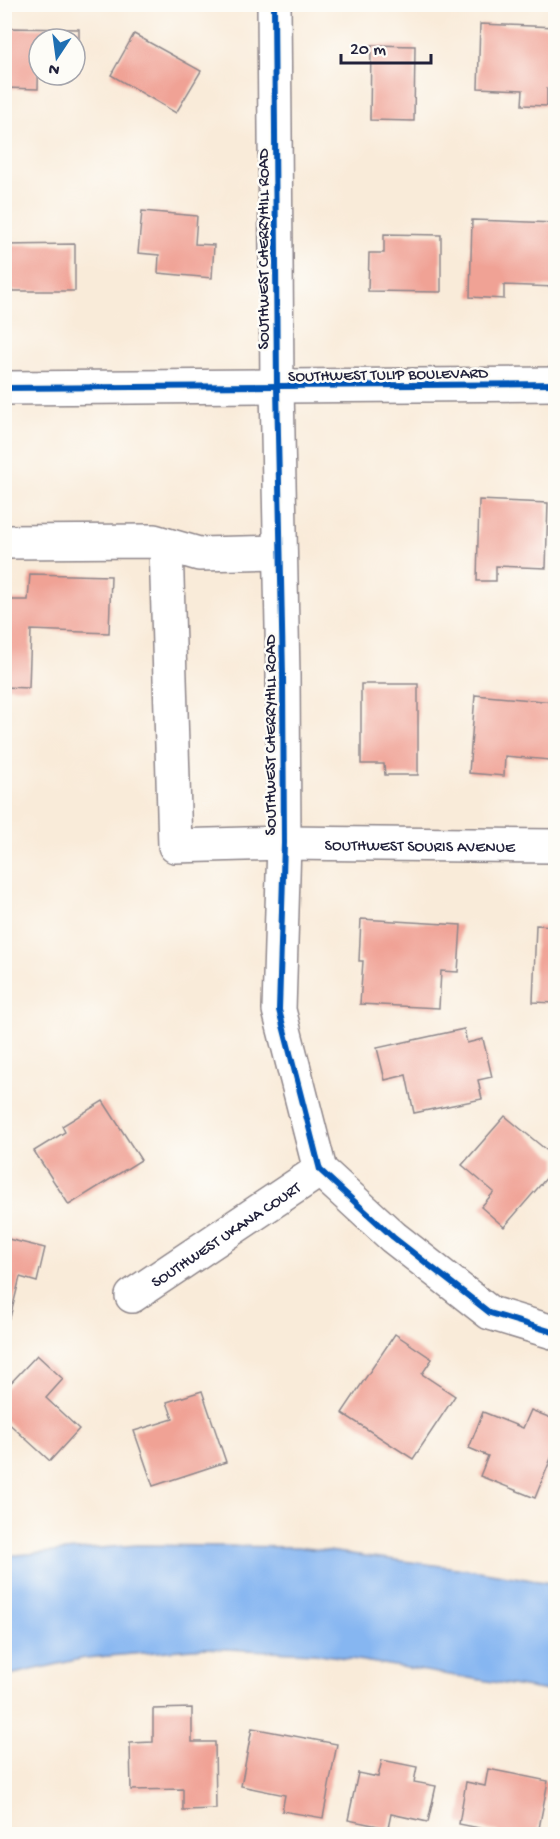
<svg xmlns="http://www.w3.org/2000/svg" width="560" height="1839" viewBox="0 0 560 1839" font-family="'Gochi Hand',sans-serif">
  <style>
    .water { fill: #86b6f1; stroke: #546c96; stroke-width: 1.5 }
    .building { fill: #f0a295 }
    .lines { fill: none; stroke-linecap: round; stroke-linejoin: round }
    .minor-casing { stroke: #8e868a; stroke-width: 36 }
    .minor { stroke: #fff; stroke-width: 33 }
    .cycleway-casing { stroke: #fdfcf7; stroke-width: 10 }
    .cycleway { stroke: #0057b8; stroke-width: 6 }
    .labels { text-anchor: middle; stroke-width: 5; stroke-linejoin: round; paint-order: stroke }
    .street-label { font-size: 16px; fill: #22223b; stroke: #fdfcf7 }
  </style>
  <rect width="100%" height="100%" fill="#fdfcf7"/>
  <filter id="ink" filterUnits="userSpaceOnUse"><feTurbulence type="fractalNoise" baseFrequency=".0167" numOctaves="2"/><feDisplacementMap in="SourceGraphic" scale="12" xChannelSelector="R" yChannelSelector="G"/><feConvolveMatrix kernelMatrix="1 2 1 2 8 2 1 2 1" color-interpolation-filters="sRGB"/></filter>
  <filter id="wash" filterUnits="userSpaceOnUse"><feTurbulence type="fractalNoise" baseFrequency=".008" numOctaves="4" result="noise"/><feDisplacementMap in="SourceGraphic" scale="24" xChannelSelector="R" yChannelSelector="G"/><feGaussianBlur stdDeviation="1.35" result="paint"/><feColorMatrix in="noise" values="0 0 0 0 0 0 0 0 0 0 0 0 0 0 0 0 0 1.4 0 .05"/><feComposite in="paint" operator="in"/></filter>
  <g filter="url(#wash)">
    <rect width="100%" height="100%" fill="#f9ebd9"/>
    <path class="water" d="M137,1545L298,1547L479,1571L555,1584V1692L314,1653L204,1648L85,1658L5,1676V1556Z"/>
    <g id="blocks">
      <g class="building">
        <path d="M480,24L556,27V89H547V106L522,105L523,90L478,88Z"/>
        <path d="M5,28L79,29V73H75V39H39L38,89L4,88Z"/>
        <path d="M134,34L201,71L176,113L111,75Z"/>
        <path d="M371,45L415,46L414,121L370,120Z"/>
        <path d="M142,211L197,216L195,244L214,245L212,278L158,273L159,255L138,253Z"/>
        <path d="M472,220L556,223V287L504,285V299L470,297Z"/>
        <path d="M384,234L441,235V292L368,291L369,253H384Z"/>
        <path d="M75,244V291H4V245Z"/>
        <path d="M479,500L548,503L546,568L496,566V581H477Z"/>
        <path d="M30,574L111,576L109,633L31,630L29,688L4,687V600H28Z"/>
        <path d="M361,684H418V775H385L384,764H361Z"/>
        <path d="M475,695L554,702L550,760L505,756L504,776L469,773Z"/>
        <path d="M361,919L461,925L458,972L441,971L439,1008L360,1004L363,961H359Z"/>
        <path d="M536,925L556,926V1003L533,1002Z"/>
        <path d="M464,1029L467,1043L483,1039L492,1077L478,1080L482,1099L414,1113L406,1075L385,1080L377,1048Z"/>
        <path d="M103,1101L141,1160L69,1205L34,1151L65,1132L62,1126Z"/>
        <path d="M505,1116L556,1158V1167L504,1227L481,1207L494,1192L462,1165Z"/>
        <path d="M4,1238L45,1248L37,1282L20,1277L10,1318L4,1317Z"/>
        <path d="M395,1334L432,1359L422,1374L455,1396L413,1459L342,1413Z"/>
        <path d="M37,1355L63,1379L46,1398L79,1429L50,1461L4,1419V1390Z"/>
        <path d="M202,1391L226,1462L153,1486L134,1431L173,1419L167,1402Z"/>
        <path d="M531,1410L556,1420V1446L535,1498L480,1476L488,1456L469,1448L483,1412L523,1428Z"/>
        <path d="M192,1708V1742H215L216,1809L183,1810V1789L131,1790L130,1743L153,1742V1709Z"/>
        <path d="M252,1728L337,1744L323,1818L282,1811L285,1795L241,1786Z"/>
        <path d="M382,1760L417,1767L414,1782L436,1786L428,1822L391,1814L388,1828L348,1820L358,1773L378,1777Z"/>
        <path d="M488,1769L548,1781L538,1834H498L499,1832L459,1824L466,1782L485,1786Z"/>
      </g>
    </g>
  </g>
  <g filter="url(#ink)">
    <use href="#blocks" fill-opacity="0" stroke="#8e868a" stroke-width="1.5"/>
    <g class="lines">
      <defs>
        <g id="minor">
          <path d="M274,4L277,387L283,675L284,843L279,1010L320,1170L393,1237L490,1313L556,1333"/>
          <path d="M4,388L556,384"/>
          <path d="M4,542L154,541L199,554L280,552"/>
          <path id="s1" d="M166,545L175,846L284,843L556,846"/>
          <path id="s2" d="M132,1296L320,1170"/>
        </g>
      </defs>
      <use href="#minor" class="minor-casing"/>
      <use href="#minor" class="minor"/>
      <defs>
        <g id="cycleway">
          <path d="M274,4L277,387L283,675L284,843L279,1010L320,1170L393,1237L490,1313L556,1333"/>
          <path d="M4,388L556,384"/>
        </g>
      </defs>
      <use href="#cycleway" class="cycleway-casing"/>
      <use href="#cycleway" class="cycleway"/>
    </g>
  </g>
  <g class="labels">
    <g class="street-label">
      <text transform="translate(262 249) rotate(-90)" y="6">SOUTHWEST CHERRYHILL ROAD</text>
      <text transform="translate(388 373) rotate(-1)" y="6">SOUTHWEST TULIP BOULEVARD</text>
      <text transform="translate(269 735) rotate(-90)" y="6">SOUTHWEST CHERRYHILL ROAD</text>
      <text dy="6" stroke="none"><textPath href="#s1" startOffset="546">SOUTHWEST SOURIS AVENUE</textPath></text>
      <text dy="6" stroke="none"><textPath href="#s2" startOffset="112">SOUTHWEST UKANA COURT</textPath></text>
    </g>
  </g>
  <rect width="560" height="1839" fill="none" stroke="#fdfcf7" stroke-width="24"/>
  <g transform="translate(57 57) rotate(193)"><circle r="28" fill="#fdfcf7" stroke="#a5a5ac" stroke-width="1.5"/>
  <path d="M0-4.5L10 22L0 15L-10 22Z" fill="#1f6fb2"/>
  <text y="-9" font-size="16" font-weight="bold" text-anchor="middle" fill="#22223b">N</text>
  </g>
  <path d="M341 54v9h90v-9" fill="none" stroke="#22223b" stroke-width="3"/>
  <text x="350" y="54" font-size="18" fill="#22223b" stroke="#fdfcf7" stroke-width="4.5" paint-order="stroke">20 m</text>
</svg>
